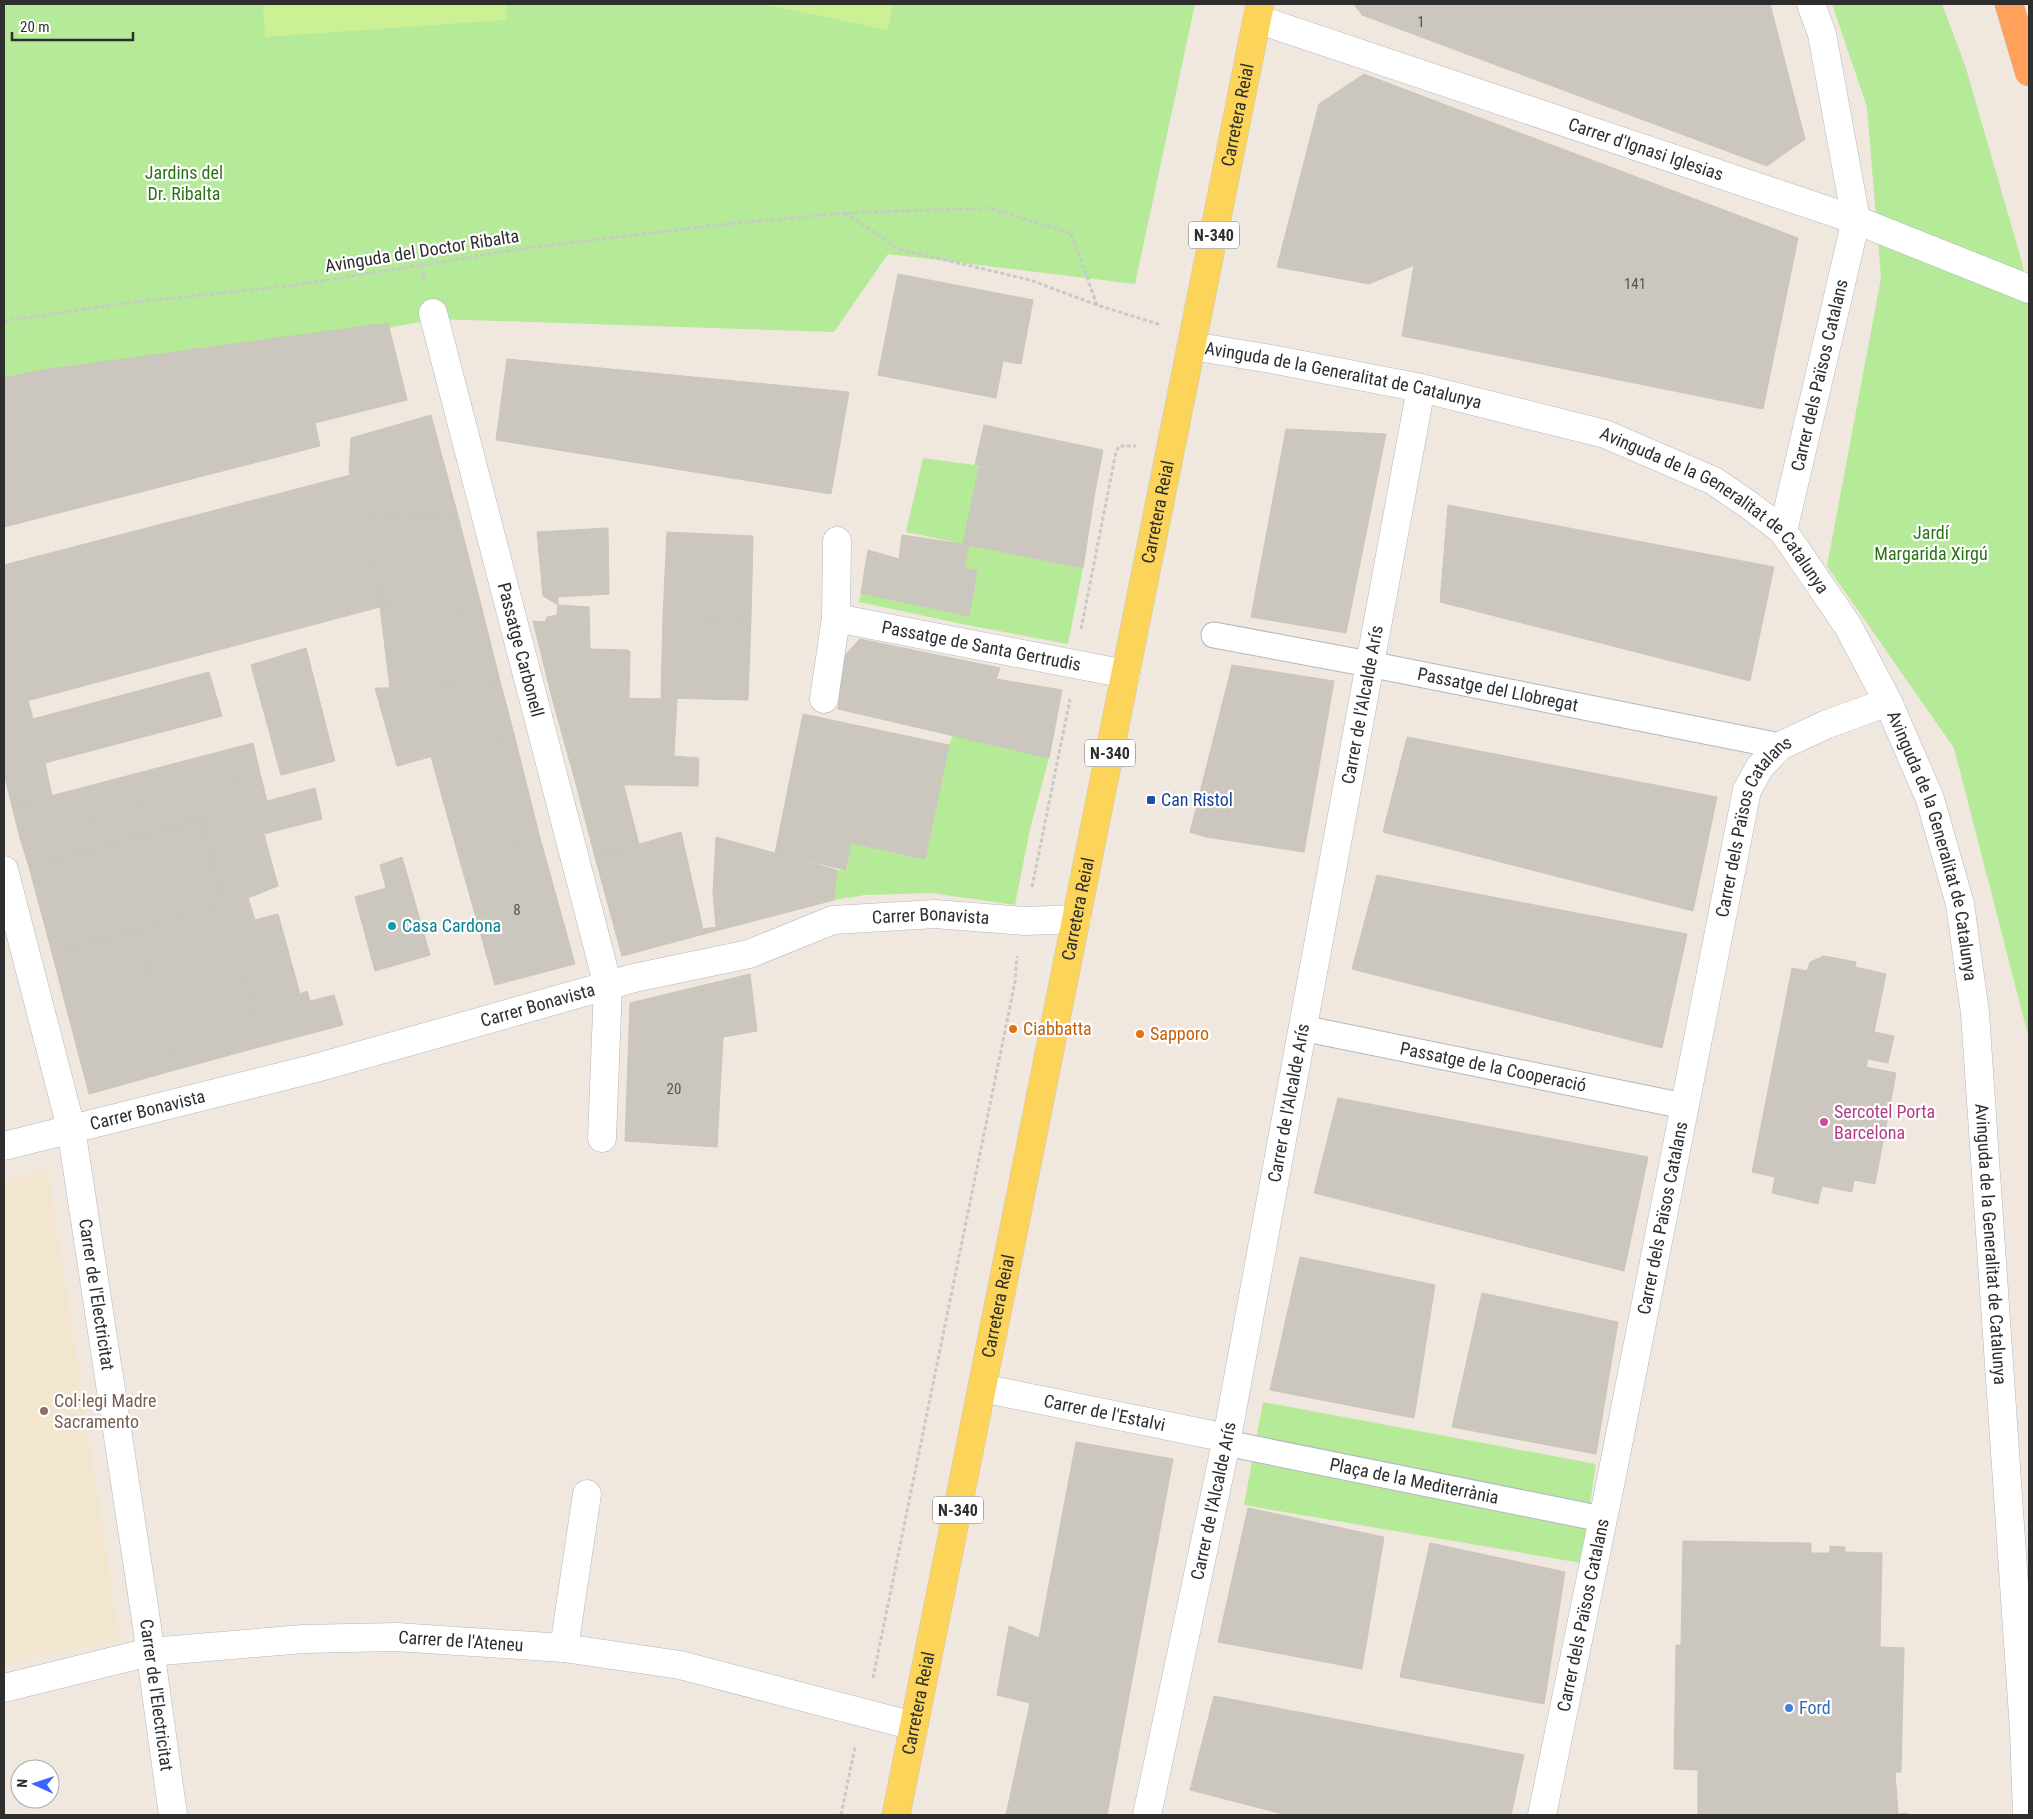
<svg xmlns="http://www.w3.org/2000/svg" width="2033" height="1819" viewBox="0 0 2033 1819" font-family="'Roboto Condensed',sans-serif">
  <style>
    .education { fill: #f2e6ce }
    .green { fill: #b5ea99 }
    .pitch { fill: #cbf194 }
    .building { fill: #cbc7be; stroke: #ccc5b8 }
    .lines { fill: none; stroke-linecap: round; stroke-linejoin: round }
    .pedestrian-casing { stroke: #b3b6c2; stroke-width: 27 }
    .minor-casing { stroke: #b3b6c2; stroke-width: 29 }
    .primary-casing { stroke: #c9c9c9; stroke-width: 29 }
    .motorway-casing { stroke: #c9c9c9; stroke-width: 29 }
    .path { stroke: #c9c9c9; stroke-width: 3; stroke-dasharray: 4 2.5; stroke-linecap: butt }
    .pedestrian { stroke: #fff; stroke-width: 25 }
    .minor { stroke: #fff; stroke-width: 28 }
    .primary { stroke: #fbd459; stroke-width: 28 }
    .motorway { stroke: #ffa05b; stroke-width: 28 }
    .transit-dot { fill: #1a4fb4; stroke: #fff; stroke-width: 2 }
    .culture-dot { fill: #0f9aa8; stroke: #fff; stroke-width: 2 }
    .food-dot { fill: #e8710a; stroke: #fff; stroke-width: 2 }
    .hotel-dot { fill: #d1479c; stroke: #fff; stroke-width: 2 }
    .education-dot { fill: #8d6e63; stroke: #fff; stroke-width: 2 }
    .shop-dot { fill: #3f7fe0; stroke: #fff; stroke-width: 2 }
    .labels { text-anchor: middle; stroke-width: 4.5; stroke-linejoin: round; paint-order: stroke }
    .number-label { font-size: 15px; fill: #555452 }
    .shield { fill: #fff; stroke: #6d6d6d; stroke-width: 1 }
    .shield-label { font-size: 16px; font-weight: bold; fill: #2e2e2e }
    .street-label { font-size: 18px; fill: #2e2e2e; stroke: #fff }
    .park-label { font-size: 18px; fill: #2a7315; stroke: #fff }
    .transit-label { font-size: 18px; fill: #164399; stroke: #fff; text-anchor: start }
    .culture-label { font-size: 18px; fill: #0d838f; stroke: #fff; text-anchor: start }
    .food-label { font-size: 18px; fill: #c56008; stroke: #fff; text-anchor: start }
    .hotel-label { font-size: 18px; fill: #b23c85; stroke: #fff; text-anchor: start }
    .education-label { font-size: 18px; fill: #785e54; stroke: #fff; text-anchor: start }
    .shop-label { font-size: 18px; fill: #366cbe; stroke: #fff; text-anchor: start }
  </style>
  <rect width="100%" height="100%" fill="#f0e8df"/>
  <path class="education" d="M48,1168L120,1641L4,1664V1181Z"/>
  <g class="green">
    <path d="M4,4H1195L1135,284L888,254L834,332L437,319L4,397Z"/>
    <path d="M1832,4H1942L1965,65L2022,262L2029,304V1039L1954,748L1827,566L1881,278L1867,107Z"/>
    <path d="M923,458L975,465L979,467L963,544L906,532Z"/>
    <path d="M969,545L1083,568L1068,644L962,624L859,602L861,593L969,616L977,571L964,568Z"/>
    <path d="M953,735L1049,758L1030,829L1015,905L931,893L865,895L834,900L837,870H847L851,843L925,859L949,745Z"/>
    <path d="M1263,1402L1596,1464L1581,1563L1244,1505Z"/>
  </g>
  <g class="pitch">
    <path d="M263,4H506L507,20L265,37Z"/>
    <path d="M762,4H893L888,30Z"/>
  </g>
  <g class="building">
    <path d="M1354,4H1770L1805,139L1767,166L1362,15Z"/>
    <path d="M1364,74L1798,238L1763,409L1402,336L1414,265L1369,284L1277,267L1319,104Z"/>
    <path d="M898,274L1033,300L1021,364L1003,361L996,398L878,375Z"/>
    <path d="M388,323L407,400L315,423L320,446L4,527V378L43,370Z"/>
    <path d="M507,359L849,392L831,494L496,440Z"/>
    <path d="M431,415L458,516L368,514L362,472L349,474L351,438Z"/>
    <path d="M984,425L1103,450L1095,491L975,465Z"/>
    <path d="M1286,429L1386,434L1346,633L1251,617Z"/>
    <path d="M979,467L1095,491L1083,568L963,544Z"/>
    <path d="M362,472L380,607L4,707V565Z"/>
    <path d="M1448,505L1774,567L1750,681L1440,602Z"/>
    <path d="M368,514L458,516L482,609L380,607Z"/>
    <path d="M608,528L609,594L558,597V605L543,596L537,532Z"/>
    <path d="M667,532L753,536L751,617L663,616Z"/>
    <path d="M902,535L969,545L964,568L977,571L969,616L861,593L868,550L899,559Z"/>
    <path d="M558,605L589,607L590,649L628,650L630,652L629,698H552L533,621L545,622L547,617L557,615Z"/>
    <path d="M380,607L482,609L500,681L389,680Z"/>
    <path d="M663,616L751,617L748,700L661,698Z"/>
    <path d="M860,639L1000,668L996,679L1062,690L1049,758L838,709L844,656Z"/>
    <path d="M306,648L335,761L281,775L251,665Z"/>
    <path d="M1232,665L1334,681L1304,852L1206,837L1190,832Z"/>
    <path d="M209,672L222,716L45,763L52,796L12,806L4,774V707L28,701L33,719Z"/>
    <path d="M389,680L500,681L514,734L397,766L375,688H390Z"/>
    <path d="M552,698L677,699L674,756L699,758L698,786L576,784Z"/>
    <path d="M803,714L949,745L925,859L851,843L846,870L775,853Z"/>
    <path d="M514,734L540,838L460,861L431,757Z"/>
    <path d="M1407,737L1717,797L1693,911L1383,832Z"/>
    <path d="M253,743L260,773L20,838L12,806Z"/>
    <path d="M260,773L267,801L29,867L20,838Z"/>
    <path d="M576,784L624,786L639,844L595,857Z"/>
    <path d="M315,788L322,819L264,834L278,886L248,898L255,920L278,914L300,994L307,991L310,1001L334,995L343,1025L263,1046L201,819Z"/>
    <path d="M201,819L225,906L52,953L29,867Z"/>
    <path d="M681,832L704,934L622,956L595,857Z"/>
    <path d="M716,837L837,870L834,900L704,934L703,929L716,927L713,893Z"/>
    <path d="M540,838L575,964L495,985L460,861Z"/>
    <path d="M402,857L430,955L375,971L355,897L386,888L380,865Z"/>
    <path d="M1377,875L1687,934L1662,1048L1352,969Z"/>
    <path d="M225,906L263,1046L175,1070L137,930Z"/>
    <path d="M137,930L175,1070L89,1094L52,953Z"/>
    <path d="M1824,956L1856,962L1855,967L1886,974L1874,1032L1894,1036L1888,1063L1868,1059L1866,1067L1896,1073L1875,1184L1854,1180L1852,1192L1822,1186L1818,1204L1772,1193L1775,1177L1752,1172L1792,968L1807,971L1810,962Z"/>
    <path d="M750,974L757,1031L723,1037L717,1147L625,1141L630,1003Z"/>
    <path d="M1338,1098L1648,1157L1624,1271L1314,1193Z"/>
    <path d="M1300,1257L1435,1285L1414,1418L1270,1390Z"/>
    <path d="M1482,1293L1618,1322L1596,1454L1452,1427Z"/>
    <path d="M1076,1442L1173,1459L1107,1815H1006L1030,1703L997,1695L1009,1626L1039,1638Z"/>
    <path d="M1248,1508L1384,1537L1362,1669L1218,1642Z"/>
    <path d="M1683,1541L1811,1543V1553H1830V1546L1845,1547V1552L1882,1553L1880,1647L1904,1648L1901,1772H1895L1898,1814L1907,1813V1815H1698V1770L1674,1769L1676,1645H1681Z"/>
    <path d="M1430,1543L1565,1572L1544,1704L1400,1677Z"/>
    <path d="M1214,1696L1524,1755L1511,1815H1287L1190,1790Z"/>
  </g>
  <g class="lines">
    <defs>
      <g id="pedestrian">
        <path id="s1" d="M1214,635L1369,664L1780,746"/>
        <path id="s2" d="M1302,1028L1684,1106"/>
        <path id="s3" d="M1226,1443L1602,1519"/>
      </g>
      <g id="minor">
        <path id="s4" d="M1257,19L1856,220L2029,289"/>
        <path id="s5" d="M433,313L608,986L602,1138"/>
        <path id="s6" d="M1192,346L1271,359L1421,388L1605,434L1714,481L1749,505L1783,531L1848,626L1888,702L1930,799L1960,904L1975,1013L2024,1730L2027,1815"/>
        <path id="s7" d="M1783,531L1856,220L1822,34L1811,4"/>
        <path id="s8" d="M836,618L1126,674"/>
        <path d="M824,699L836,618L837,541"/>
        <path id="s9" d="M4,870L71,1128L146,1620L173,1815"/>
        <path id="s10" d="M4,1146L316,1068L634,978L749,954L833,920L935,914L1025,921L1077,919"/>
        <path id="s11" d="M982,1388L1227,1438"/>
        <path d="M564,1648L587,1494"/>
        <path id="s12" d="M4,1688L150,1652L303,1639L396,1637L564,1648L680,1665L914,1726"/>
        <path id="s13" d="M1147,1815L1226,1443L1421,388"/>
        <path id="s14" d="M1542,1815L1611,1480L1747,790L1760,767L1780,746L1825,725L1888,702"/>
      </g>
      <g id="primary">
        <path id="s15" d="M896,1815L1260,4"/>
      </g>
      <path id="motorway" d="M2009,4L2029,72"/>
    </defs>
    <use href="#pedestrian" class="pedestrian-casing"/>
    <use href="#minor" class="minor-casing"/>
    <use href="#primary" class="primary-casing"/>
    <use href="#motorway" class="motorway-casing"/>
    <g class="path">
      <path d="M845,213L899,249L1030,280L1097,305"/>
      <path d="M421,265L425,281"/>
      <path d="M4,321L118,304L296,285L526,248L727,224L845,213L988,208L1071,233L1097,305L1161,325"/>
      <path d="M1081,629L1116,452L1119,446H1136"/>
      <path d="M1032,887L1070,699"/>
      <path d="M873,1678L1015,982L1017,956"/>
      <path d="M841,1815L855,1747"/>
    </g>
    <use href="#pedestrian" class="pedestrian"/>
    <use href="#minor" class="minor"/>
    <use href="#primary" class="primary"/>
    <use href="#motorway" class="motorway"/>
  </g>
  <rect class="transit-dot" x="1146" y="795" width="10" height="10" rx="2.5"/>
  <circle class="culture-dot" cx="392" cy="926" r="5"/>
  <g class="food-dot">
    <circle cx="1013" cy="1029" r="5"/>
    <circle cx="1140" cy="1034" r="5"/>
  </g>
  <circle class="hotel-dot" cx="1824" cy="1122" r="5"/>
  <circle class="education-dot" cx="44" cy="1411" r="5"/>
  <circle class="shop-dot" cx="1789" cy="1708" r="5"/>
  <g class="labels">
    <g class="number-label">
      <text x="1421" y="27">1</text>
      <text x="1635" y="289">141</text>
      <text x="517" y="915">8</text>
      <text x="674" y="1094">20</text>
    </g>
    <g class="shield">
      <rect x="1189" y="221.5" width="50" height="27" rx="4"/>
      <rect x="1085" y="739.5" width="50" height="27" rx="4"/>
      <rect x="933" y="1496.5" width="50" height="27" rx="4"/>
    </g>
    <g class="shield-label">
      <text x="1214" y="241">N-340</text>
      <text x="1110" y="759">N-340</text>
      <text x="958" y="1516">N-340</text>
    </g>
    <g class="street-label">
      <text dy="6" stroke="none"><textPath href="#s15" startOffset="1734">Carretera Reial</textPath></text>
      <text dy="6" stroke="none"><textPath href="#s4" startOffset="410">Carrer d'Ignasi Iglesias</textPath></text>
      <text transform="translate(422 251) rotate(-9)" y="6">Avinguda del Doctor Ribalta</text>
      <text dy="6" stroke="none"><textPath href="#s7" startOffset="160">Carrer dels Països Catalans</textPath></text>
      <text dy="6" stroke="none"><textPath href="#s6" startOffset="154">Avinguda de la Generalitat de Catalunya</textPath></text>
      <text dy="6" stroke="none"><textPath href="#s15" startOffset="1329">Carretera Reial</textPath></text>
      <text dy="6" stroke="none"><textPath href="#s6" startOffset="559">Avinguda de la Generalitat de Catalunya</textPath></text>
      <text dy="6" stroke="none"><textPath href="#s8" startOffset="148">Passatge de Santa Gertrudis</textPath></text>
      <text dy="6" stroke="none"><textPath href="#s5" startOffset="348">Passatge Carbonell</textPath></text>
      <text dy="6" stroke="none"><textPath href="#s1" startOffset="289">Passatge del Llobregat</textPath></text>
      <text dy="6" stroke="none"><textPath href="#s13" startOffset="1131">Carrer de l'Alcalde Arís</textPath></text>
      <text dy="6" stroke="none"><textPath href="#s14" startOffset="1014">Carrer dels Països Catalans</textPath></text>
      <text dy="6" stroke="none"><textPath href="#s6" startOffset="979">Avinguda de la Generalitat de Catalunya</textPath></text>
      <text dy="6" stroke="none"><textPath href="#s15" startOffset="924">Carretera Reial</textPath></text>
      <text dy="6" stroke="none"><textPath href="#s10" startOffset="958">Carrer Bonavista</textPath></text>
      <text dy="6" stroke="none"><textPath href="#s10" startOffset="552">Carrer Bonavista</textPath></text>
      <text dy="6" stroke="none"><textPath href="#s2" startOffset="195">Passatge de la Cooperació</textPath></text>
      <text dy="6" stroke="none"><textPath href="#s13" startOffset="726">Carrer de l'Alcalde Arís</textPath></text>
      <text dy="6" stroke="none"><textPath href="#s10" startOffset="148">Carrer Bonavista</textPath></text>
      <text dy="6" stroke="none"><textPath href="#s14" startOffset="609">Carrer dels Països Catalans</textPath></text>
      <text dy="6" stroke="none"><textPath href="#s6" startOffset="1384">Avinguda de la Generalitat de Catalunya</textPath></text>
      <text dy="6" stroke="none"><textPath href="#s9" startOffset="435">Carrer de l'Electricitat</textPath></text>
      <text dy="6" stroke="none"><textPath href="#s15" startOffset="519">Carretera Reial</textPath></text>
      <text dy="6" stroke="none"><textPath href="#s11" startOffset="125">Carrer de l'Estalvi</textPath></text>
      <text dy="6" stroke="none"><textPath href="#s3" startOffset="192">Plaça de la Mediterrània</textPath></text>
      <text dy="6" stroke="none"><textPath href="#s13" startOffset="321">Carrer de l'Alcalde Arís</textPath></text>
      <text dy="6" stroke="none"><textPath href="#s14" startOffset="204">Carrer dels Països Catalans</textPath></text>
      <text dy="6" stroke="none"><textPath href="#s12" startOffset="462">Carrer de l'Ateneu</textPath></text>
      <text dy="6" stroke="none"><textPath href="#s9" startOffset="840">Carrer de l'Electricitat</textPath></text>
      <text dy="6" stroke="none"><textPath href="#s15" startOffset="114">Carretera Reial</textPath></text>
    </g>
    <g class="park-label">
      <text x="184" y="179">Jardins del<tspan x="184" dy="21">Dr. Ribalta</tspan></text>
      <text x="1931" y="539">Jardí<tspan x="1931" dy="21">Margarida Xirgú</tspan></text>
    </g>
    <g class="transit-label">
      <text x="1161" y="806">Can Ristol</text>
    </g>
    <g class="culture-label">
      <text x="402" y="932">Casa Cardona</text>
    </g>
    <g class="food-label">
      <text x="1023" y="1035">Ciabbatta</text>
      <text x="1150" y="1040">Sapporo</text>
    </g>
    <g class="hotel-label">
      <text x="1834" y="1118">Sercotel Porta<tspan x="1834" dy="21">Barcelona</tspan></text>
    </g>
    <g class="education-label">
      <text x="54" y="1407">Col·legi Madre<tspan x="54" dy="21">Sacramento</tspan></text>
    </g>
    <g class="shop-label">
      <text x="1799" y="1714">Ford</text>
    </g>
  </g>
  <rect width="2033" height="1819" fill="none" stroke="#2e2e2e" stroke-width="10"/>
  <g transform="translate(35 1784) rotate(273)"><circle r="24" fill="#ffffff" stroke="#ababab"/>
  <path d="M0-4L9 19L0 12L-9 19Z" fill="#3d63ff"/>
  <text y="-8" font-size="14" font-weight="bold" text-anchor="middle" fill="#2e2e2e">N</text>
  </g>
  <path d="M12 32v8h121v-8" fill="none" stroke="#2e2e2e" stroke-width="2.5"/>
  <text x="20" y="32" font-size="15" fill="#2e2e2e" stroke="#ffffff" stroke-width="4" paint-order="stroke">20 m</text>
</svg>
